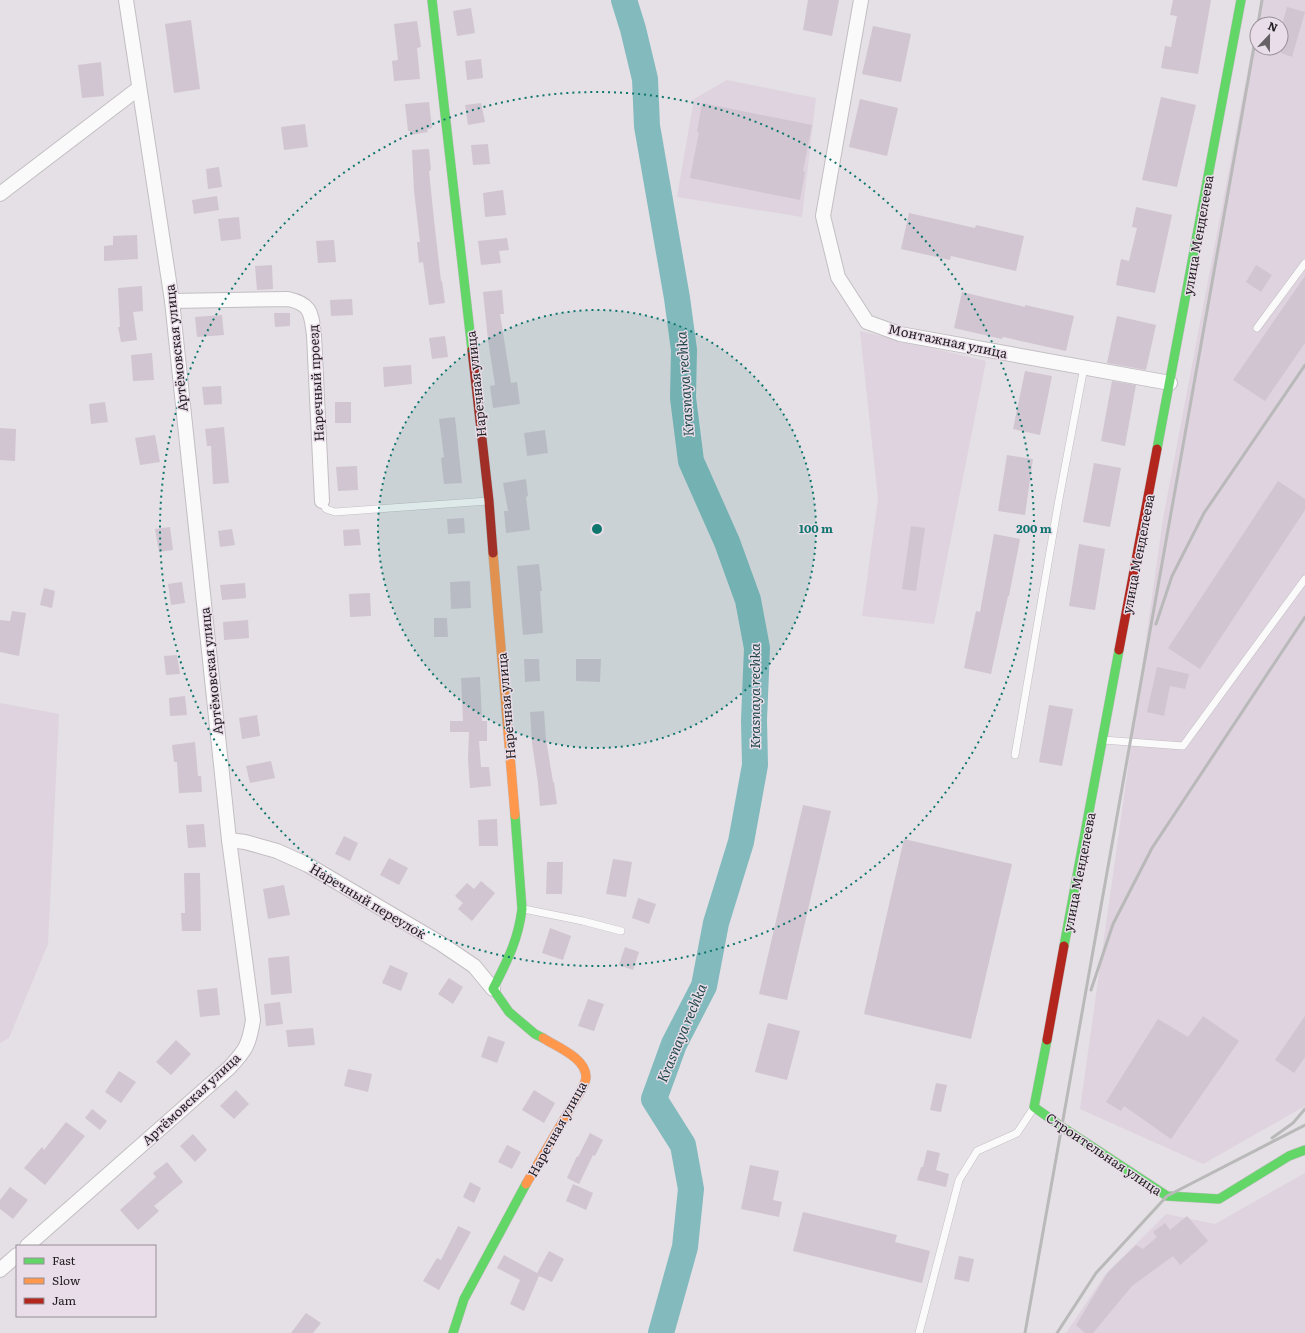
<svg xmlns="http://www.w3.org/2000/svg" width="1305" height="1333" viewBox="0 0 1305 1333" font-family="Literata,serif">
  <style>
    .built { fill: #ded3de; fill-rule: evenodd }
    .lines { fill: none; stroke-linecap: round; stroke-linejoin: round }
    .river { stroke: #82babe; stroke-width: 26 }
    .building { fill: #d0c5d0 }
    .lane-casing { stroke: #c2bec2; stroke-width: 8 }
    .street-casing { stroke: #c2bec2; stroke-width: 16 }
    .fast-casing { stroke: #c2bec2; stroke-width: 10 }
    .slow-casing { stroke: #c2bec2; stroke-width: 10 }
    .jam-casing { stroke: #c2bec2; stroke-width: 10 }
    .lane { stroke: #fbfafb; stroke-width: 7 }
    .street { stroke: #fbfafb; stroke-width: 14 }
    .fast { stroke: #63d668; stroke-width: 9 }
    .slow { stroke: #ff974d; stroke-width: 9 }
    .jam { stroke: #b3261e; stroke-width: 9 }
    .rail { stroke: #bab9ba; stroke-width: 3 }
    .ring { fill: none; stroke: #0f766e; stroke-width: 2; stroke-dasharray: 2 4 }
    .labels { text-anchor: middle; stroke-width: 3; stroke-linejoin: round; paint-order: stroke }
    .street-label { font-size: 13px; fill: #201c20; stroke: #e8dde8 }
    .water-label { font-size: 14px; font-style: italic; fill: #22484b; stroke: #e8dde8 }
    .centre { fill: #0f766e; stroke: #e8dde8; stroke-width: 2 }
    .ring-label { font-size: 12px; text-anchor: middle; font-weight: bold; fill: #0f766e; stroke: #e8dde8; stroke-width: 3; stroke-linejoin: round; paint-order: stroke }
  </style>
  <rect width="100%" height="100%" fill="#e5e0e5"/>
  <g class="built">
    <path d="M1261,0H1305V1106L1203,1164L1080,1109L1163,519ZM1257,24H1281V48H1257Z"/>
    <path d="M727,80L816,98L802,217L677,197L694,99Z"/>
    <path d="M860,331L986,361L934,624L862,616L878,499Z"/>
    <path d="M0,703L59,714L48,944L9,1038L0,1043Z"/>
    <path d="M1305,1173V1333H1066L1105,1275L1166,1214L1215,1224Z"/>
  </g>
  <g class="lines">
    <path class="river" d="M624,0L633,29L645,79L647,126L677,298L684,350L683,398L691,461L727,542L748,600L757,648L754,720L755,765L741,842L716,923L704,986L674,1044L654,1099L683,1145L691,1189L685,1247L661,1333"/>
  </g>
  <g class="building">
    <path d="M808,0H839L832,36L803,30Z"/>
    <path d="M1173,0H1211L1198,74L1161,68L1165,46L1171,47L1177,16L1170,15Z"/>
    <path d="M1287,7L1305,12L1292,57L1281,53V28Z"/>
    <path d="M471,8L475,33L457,36L453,11Z"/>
    <path d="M191,20L200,89L174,93L165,24Z"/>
    <path d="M417,21L421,47L417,48L420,79L394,81L392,61L398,60L394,24Z"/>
    <path d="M873,26L911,34L901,82L862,74Z"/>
    <path d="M481,59L483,78L467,80L465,61Z"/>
    <path d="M101,62L104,96L82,98L78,65Z"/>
    <path d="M1161,97L1196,105L1177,187L1142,180Z"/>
    <path d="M860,99L898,108L887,156L849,147Z"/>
    <path d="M429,102L432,128L427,129L428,132L410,135V131H408L405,104Z"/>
    <path d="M481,103L485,122L468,125L465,105Z"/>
    <path d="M702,103L812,125L803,171L805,172L800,200L690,178L699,132H697Z"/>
    <path d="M305,124L308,147L284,150L281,127Z"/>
    <path d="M488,144L490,164L473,165L471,145Z"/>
    <path d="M429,149L431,170L429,171L434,220L441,281H442L445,303L429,305L423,262L419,263L417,242H420L414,191L412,150Z"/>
    <path d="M219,167L222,187L208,189L206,169Z"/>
    <path d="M503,190L506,215L485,217L483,193Z"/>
    <path d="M217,196L219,210L194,214L192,200Z"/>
    <path d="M1136,207L1172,215L1155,293L1116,285L1121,259L1129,261L1137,228L1132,227Z"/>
    <path d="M909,213L975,228L976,225L1024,236L1016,271L951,256L950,260L901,249Z"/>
    <path d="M239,217L241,239L221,241L218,219Z"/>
    <path d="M137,235L138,259L104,261V246L113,245V236Z"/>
    <path d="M507,238L509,250L499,251L501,263L481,265L478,241Z"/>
    <path d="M334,240L336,262L318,263L316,241Z"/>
    <path d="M272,265L273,289L257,290L255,266Z"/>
    <path d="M1256,265L1272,275L1261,292L1246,282Z"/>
    <path d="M1305,276V343L1265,401L1233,380Z"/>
    <path d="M142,286L143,311L133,312L137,340L121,342L118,327H120L118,288Z"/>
    <path d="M502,290L504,314H500L511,383L517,382L520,404L493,408L490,386L495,385L488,340L483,292Z"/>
    <path d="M962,292L1025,307V305L1074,316L1066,351L1003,337L1002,339L954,328Z"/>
    <path d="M352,299L353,315L331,316L330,300Z"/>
    <path d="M274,313H290V326L275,327Z"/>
    <path d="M222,315L224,335L197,337L195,317Z"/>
    <path d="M1117,316L1156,325L1146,370L1107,363Z"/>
    <path d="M445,336L448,357L432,359L429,338Z"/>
    <path d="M152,353L154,380L133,381L131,355Z"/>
    <path d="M411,365L412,384L384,387L383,367Z"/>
    <path d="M1025,371L1052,376L1040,435L1013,429Z"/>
    <path d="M1112,381L1136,385L1125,446L1101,441Z"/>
    <path d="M221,386L222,404L204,405L202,387Z"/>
    <path d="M105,402L108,422L91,424L89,404Z"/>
    <rect x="335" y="402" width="16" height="21"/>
    <path d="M455,417L462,483L444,484L441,458L444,457L439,419Z"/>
    <path d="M224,427L229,483L213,484L211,446H207L205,429Z"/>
    <path d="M0,428L16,429L15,461L0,460Z"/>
    <path d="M545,430L548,453L527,456L524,433Z"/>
    <path d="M155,435L160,462L140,465L135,438Z"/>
    <path d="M1007,455L1033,459L1025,515L998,511Z"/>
    <path d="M1094,463L1121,468L1110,527L1083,522Z"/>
    <path d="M357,466L358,490L338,491L336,467Z"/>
    <path d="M526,479L528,496L526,497L530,530L506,533L504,511H508L503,483Z"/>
    <path d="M1278,481L1305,499V510L1200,669L1168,648Z"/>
    <path d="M464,518L465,533L448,534L447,519Z"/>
    <path d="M911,526L925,528L916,591L902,589Z"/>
    <path d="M170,527L173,550L159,552L155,529Z"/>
    <path d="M232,529L235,545L220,547L218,531Z"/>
    <path d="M359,529L361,545L344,546L343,530Z"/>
    <path d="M994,534L1020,539L1009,596H1008L991,674L964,668L976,611L980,612Z"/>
    <path d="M1079,544L1105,549L1095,610L1069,606Z"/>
    <path d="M539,564L542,591H540L543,633L523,635L517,566Z"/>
    <path d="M470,581L471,608L451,609L450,582Z"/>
    <path d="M182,582L185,603L171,605L168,584Z"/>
    <path d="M245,583L246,598L222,600L220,585Z"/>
    <path d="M44,588L55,591L52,608L40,605Z"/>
    <path d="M370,593L371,616L350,617L349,594Z"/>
    <path d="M12,611L26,613L19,656L0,652V620L10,621Z"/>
    <path d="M434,618H447L448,637H434Z"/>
    <path d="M248,620L249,638L224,640L223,622Z"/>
    <path d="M177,655L180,674L166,675L164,656Z"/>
    <path d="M524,659H539L540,681L525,682Z"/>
    <path d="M576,659H601L600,682L576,681Z"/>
    <path d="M1157,667L1189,674L1185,689L1170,686L1164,716L1147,712Z"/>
    <path d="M480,677L482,721H487V741H479L481,767H489L491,786L470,788L468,760L469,732H450V721H463L461,678Z"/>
    <path d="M185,696L187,715L170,716L169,698Z"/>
    <path d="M1049,705L1073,709L1062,766L1039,762Z"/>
    <path d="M544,711L546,739L553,782H554L557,804L540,806L538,783L532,743L530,712Z"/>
    <path d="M257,715L260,736L242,739L239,718Z"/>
    <path d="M195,742L198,776H201L202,792L179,793L177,762H174L172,745Z"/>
    <path d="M271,761L275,778L250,783L246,766Z"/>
    <path d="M803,805L831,811L787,1000L759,994Z"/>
    <path d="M497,819L498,846H479L478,820Z"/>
    <path d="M204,824L206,847L188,848L186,825Z"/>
    <path d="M344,836L358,843L350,861L335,854Z"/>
    <path d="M904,839L1012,864L971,1039L864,1014Z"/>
    <path d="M389,858L408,868L399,885L380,875Z"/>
    <path d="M613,859L632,862L626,897L606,894Z"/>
    <path d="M547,862H563L562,894H546Z"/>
    <path d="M184,873H200L201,931H182L181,913H185Z"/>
    <path d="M481,881L495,893L472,921L458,909L463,903L455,896L467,883L474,889Z"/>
    <path d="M284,885L290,915L268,919L263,889Z"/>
    <path d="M638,898L656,904L649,924L632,918Z"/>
    <path d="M550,928L571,936L563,960L542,953Z"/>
    <path d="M625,947L639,952L633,970L619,965Z"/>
    <path d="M289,956L292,993L271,995L268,958Z"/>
    <path d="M390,965L408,973L401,991L382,983Z"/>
    <path d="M449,978L463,987L453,1004L438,994Z"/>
    <path d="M217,988L220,1015L200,1017L197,990Z"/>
    <path d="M588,999L604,1004L594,1031L578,1026Z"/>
    <path d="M280,1002L283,1024L266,1026L264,1004Z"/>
    <path d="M1203,1016L1239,1041L1171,1139L1124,1106L1121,1111L1106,1102L1158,1019L1188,1037Z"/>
    <path d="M1305,1016V1057L1294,1073L1275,1060Z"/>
    <path d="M768,1023L800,1031L787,1080L755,1072Z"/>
    <path d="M313,1028L315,1045L288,1047L286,1030Z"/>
    <path d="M488,1036L505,1042L497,1063L481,1057Z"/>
    <path d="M176,1040L191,1054L171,1075L156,1062Z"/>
    <path d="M348,1069L372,1074L368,1092L344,1086Z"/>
    <path d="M119,1071L136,1082L121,1103L105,1092Z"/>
    <path d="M936,1083L947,1085L941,1112L930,1110Z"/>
    <path d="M236,1090L249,1104L234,1119L220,1106Z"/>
    <path d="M534,1090L555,1103L544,1123L522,1110Z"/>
    <path d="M92,1109L107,1121L100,1130L85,1118Z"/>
    <path d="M66,1122L85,1136L45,1185L24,1168L42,1147L44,1150Z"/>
    <path d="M590,1133L603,1140L595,1156L593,1155L579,1184L567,1178L577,1156L578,1157Z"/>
    <path d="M193,1134L207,1150L195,1162L180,1146Z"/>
    <path d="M507,1145L521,1152L512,1169L498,1162Z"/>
    <path d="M927,1150L940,1153L936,1170L949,1174L946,1187L917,1180L921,1167H923Z"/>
    <path d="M167,1162L183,1182L154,1206L159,1211L138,1230L120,1210L156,1177L153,1173Z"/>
    <path d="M750,1165L779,1171L773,1200L782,1202L779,1217L741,1209Z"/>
    <path d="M470,1182L481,1188L474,1203L463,1197Z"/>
    <path d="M573,1184L593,1193L586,1210L566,1201Z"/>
    <path d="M10,1187L28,1200L13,1219L0,1209V1200Z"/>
    <path d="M803,1212L897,1235L895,1242L930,1251L922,1283L793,1251Z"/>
    <path d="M1187,1216L1208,1241L1180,1265L1173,1256L1132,1286L1093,1333H1085L1076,1325L1108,1272L1136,1245L1143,1249L1157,1237L1153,1232L1165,1223L1170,1230Z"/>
    <path d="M458,1226L471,1232L439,1290L423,1281L437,1258L441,1260Z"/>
    <path d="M549,1251L564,1259L552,1282L539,1276L524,1311L510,1304L520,1280L497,1268L504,1255L537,1273Z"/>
    <path d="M959,1256L974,1259L969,1282L954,1279Z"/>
    <path d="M306,1313L321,1323L313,1333H291Z"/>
  </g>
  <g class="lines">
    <defs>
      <g id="lane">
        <path d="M1257,328L1305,263"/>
        <path d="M322,501L326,509L335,512L488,501"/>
        <path d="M1103,740L1183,746L1305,579"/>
        <path d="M1015,755L1059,499L1084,367"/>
        <path d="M524,909L583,921L621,931"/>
        <path d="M919,1333L959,1180L977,1151L1017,1133L1033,1109"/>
      </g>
      <g id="street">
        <path d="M861,0L823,216L838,277L867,322L900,334L1170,383"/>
        <path d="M0,194L139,88"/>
        <path d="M172,301L288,299C312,304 311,314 314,335L322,501"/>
        <path d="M229,840L245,842L277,851L308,865L440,943L474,966L493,989"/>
        <path d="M27,1246L229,1068C246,1050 249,1045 253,1020L229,840L172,301L126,0"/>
        <path d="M0,1270L17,1255"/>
      </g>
      <g id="fast">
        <path d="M432,0L472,350"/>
        <path d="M1157,449L1241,0"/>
        <path d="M515,815L522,909C518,941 507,961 493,989L509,1012L535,1034L543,1038"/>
        <path d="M1064,946L1119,650"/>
        <path d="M1047,1040L1034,1107L1062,1127L1167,1196L1219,1199L1289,1156L1305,1150"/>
        <path d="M453,1333L464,1299L526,1184"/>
      </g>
      <g id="slow">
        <path d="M493,553L515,815"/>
        <path d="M526,1184L580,1092C582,1088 586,1082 586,1077C586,1058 557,1047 543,1038"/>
      </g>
      <g id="jam">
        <path d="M472,350L489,501L493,553"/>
        <path d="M1119,650L1157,449"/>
        <path d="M1047,1040L1064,946"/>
      </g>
    </defs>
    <use href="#lane" class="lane-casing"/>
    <use href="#street" class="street-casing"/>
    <use href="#fast" class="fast-casing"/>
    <use href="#slow" class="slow-casing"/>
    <use href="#jam" class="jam-casing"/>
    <use href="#lane" class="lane"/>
    <use href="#street" class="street"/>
    <use href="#fast" class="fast"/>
    <use href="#slow" class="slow"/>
    <use href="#jam" class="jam"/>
    <g class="rail">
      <path d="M1258,24L1262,0"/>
      <path d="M1156,624L1172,576L1204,513L1305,365"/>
      <path d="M1091,990L1113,924L1152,848L1305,617"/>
      <path d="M1272,1138L1293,1123L1305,1109"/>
      <path d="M1025,1333L1257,30"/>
      <path d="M1057,1333L1096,1273L1167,1196L1305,1125"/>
    </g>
  </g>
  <circle cx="597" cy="529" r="219" fill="#0f766e" fill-opacity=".12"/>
  <g class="ring">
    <circle cx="597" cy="529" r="219"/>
    <circle cx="597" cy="529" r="437"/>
  </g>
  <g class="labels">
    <g class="street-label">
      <text transform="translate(1198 235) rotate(-80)" y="5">улица Менделеева</text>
      <text transform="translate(948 341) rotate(12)" y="5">Монтажная улица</text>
      <text transform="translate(176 348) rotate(-96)" y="5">Артёмовская улица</text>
      <text transform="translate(316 383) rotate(-93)" y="5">Наречный проезд</text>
      <text transform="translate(476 384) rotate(-96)" y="5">Наречная улица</text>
      <text transform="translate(1138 554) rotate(-79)" y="5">улица Менделеева</text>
      <text transform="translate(211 671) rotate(-96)" y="5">Артёмовская улица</text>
      <text transform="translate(506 706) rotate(-95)" y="5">Наречная улица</text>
      <text transform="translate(1079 872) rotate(-79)" y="5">улица Менделеева</text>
      <text transform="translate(368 901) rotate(31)" y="5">Наречный переулок</text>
      <text transform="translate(191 1099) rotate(-43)" y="5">Артёмовская улица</text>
      <text transform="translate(557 1129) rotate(-61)" y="5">Наречная улица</text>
      <text transform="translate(1104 1154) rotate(34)" y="5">Строительная улица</text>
    </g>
    <g class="water-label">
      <text transform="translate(685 384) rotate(-94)" y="5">Krasnaya rechka</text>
      <text transform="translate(755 696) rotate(-90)" y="5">Krasnaya rechka</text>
      <text transform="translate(682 1033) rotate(-67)" y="5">Krasnaya rechka</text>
    </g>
  </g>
  <circle cx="597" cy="529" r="6" class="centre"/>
  <g class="ring-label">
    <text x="816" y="533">100 m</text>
    <text x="1034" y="533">200 m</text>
  </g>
  <rect x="16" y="1245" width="140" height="72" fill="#e8dde8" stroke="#989098"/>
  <rect x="24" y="1258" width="20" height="6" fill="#63d668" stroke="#989098"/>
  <text x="52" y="1265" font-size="12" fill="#201c20">Fast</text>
  <rect x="24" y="1278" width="20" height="6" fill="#ff974d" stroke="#989098"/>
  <text x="52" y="1285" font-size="12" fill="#201c20">Slow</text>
  <rect x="24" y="1298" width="20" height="6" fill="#b3261e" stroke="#989098"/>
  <text x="52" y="1305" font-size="12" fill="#201c20">Jam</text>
  <g transform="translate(1269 36) rotate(22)"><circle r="19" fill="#e8dde8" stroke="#989098"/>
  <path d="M0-3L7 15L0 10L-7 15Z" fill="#656165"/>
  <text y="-6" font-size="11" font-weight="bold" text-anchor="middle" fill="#201c20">N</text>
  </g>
</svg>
